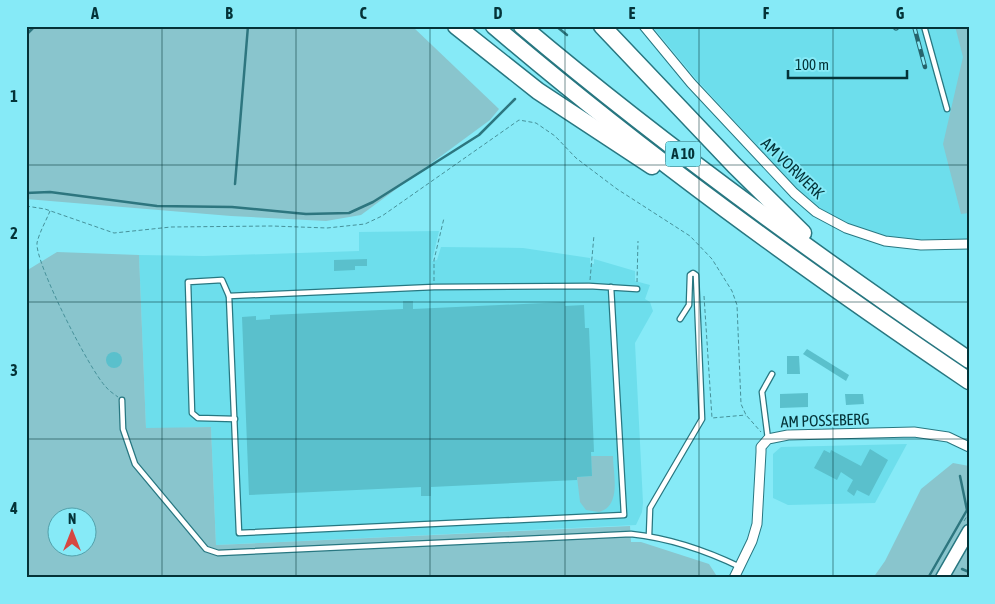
<svg xmlns="http://www.w3.org/2000/svg" width="995" height="604" viewBox="0 0 995 604" font-family="'Asap Condensed',sans-serif">
  <style>
    .built { fill: #6ddeec }
    .green { fill: #89c5cd; fill-rule: evenodd }
    .lines { fill: none; stroke-linecap: round; stroke-linejoin: round }
    .stream { stroke: #2d767f; stroke-width: 2.5 }
    .building { fill: #5ac0cc }
    .service-casing { stroke: #287781; stroke-width: 7 }
    .minor-casing { stroke: #287781; stroke-width: 11 }
    .secondary-casing { stroke: #287781; stroke-width: 15 }
    .motorway-casing { stroke: #287781; stroke-width: 19 }
    .path { stroke: #46919a; stroke-width: 1; stroke-dasharray: 4 2.5; stroke-linecap: butt }
    .service { stroke: #fff; stroke-width: 4.5 }
    .minor { stroke: #fff; stroke-width: 9 }
    .secondary { stroke: #fff; stroke-width: 12 }
    .motorway { stroke: #fff; stroke-width: 16 }
    .rail-casing { stroke: #26636b; stroke-width: 4.5 }
    .rail { stroke: #86eaf7; stroke-width: 2.5; stroke-dasharray: 8; stroke-linecap: butt }
    .grid { fill: none; stroke: #043338; stroke-width: 1; stroke-opacity: 0.55 }
    .labels { text-anchor: middle; stroke-width: 4; stroke-linejoin: round; paint-order: stroke }
    .shield { fill: #86eaf7; stroke: #2b6a71; stroke-width: 1 }
    .shield-label { font-size: 15px; font-weight: bold; fill: #043338 }
    .street-label { font-size: 16px; fill: #043338; stroke: #86eaf7 }
    .neatline { fill: none; stroke: #043338; stroke-width: 2 }
    .grid-label { font-size: 16px; text-anchor: middle; font-weight: bold; fill: #043338 }
  </style>
  <rect width="100%" height="100%" fill="#86eaf7"/>
  <g class="built">
    <path d="M652,26H969V239L908,240L885,237L847,224L822,210L799,191L695,78Z"/>
    <path d="M439,231L432,261L437,260L441,247L523,248L590,258V264H594V259L635,271V281L650,285L645,299L650,302L653,311L635,343L643,503L642,512L636,525L216,545L211,427L146,429L139,255L204,256L359,251V232Z"/>
    <path d="M907,444L875,503L788,505L773,498V454L781,447Z"/>
  </g>
  <g class="green">
    <path d="M30,26H412L499,109L490,120L361,215L326,221L231,216L26,199V31Z"/>
    <path d="M955,26H969V213L961,214L943,144L963,57Z"/>
    <path d="M57,252L139,255L146,428L211,427L216,545L630,526L631,542H641L709,564L718,578H26V271ZM58,516H88V546H58Z"/>
    <path d="M591,456H613C613,473 622,506 599,512L586,510L580,502L577,477L592,476Z"/>
    <path d="M953,463L969,466V578H873L885,561L921,489Z"/>
  </g>
  <g class="lines">
    <g class="stream">
      <path d="M556,26L567,35"/>
      <path d="M26,35L35,26"/>
      <path d="M235,184L248,26"/>
      <path d="M26,193L50,192L157,206L232,207L306,214L349,213L373,202L479,135L515,99"/>
      <path d="M962,569L969,572"/>
      <path d="M928,578L967,510L960,476"/>
    </g>
  </g>
  <g class="building">
    <path d="M367,259V266H355V270L334,271V260Z"/>
    <path d="M403,301H413V309L565,302V306L584,305L585,328H589L594,452H591L592,476L577,477V480L431,487V496H421V487L249,495L242,317L256,316V320L270,319V315L403,309Z"/>
    <path d="M807,349L849,375L846,381L803,354Z"/>
    <circle cx="114" cy="360" r="8"/>
    <path d="M787,356H799L800,374H787Z"/>
    <path d="M808,393V407L780,408V394Z"/>
    <path d="M845,394H863L864,404L846,405Z"/>
    <path d="M870,449L888,460L869,496L857,490L854,496L847,491L853,480L841,472L837,480L814,468L824,450L830,453L831,450L861,466Z"/>
  </g>
  <g class="lines">
    <defs>
      <g id="service">
        <path d="M895,26L896,27"/>
        <path d="M924,26L947,109"/>
        <path d="M611,287L624,515L239,533L229,296L434,287L589,286L637,289"/>
        <path d="M229,296L222,280L188,282L192,413L198,418L235,419"/>
        <path d="M122,400L123,429L135,464L206,549L218,553L631,534C668,538 707,551 740,567"/>
        <path d="M768,439L762,392L772,374"/>
        <path d="M649,536L650,508L702,419L696,275L693,273L690,275L689,305L680,319"/>
      </g>
      <g id="minor">
        <path d="M644,26L691,83L794,193L816,212L846,228L885,241L921,245L969,244"/>
        <path d="M734,578L752,541L757,524L761,452V447L768,439L788,435L914,432L948,437L969,447"/>
      </g>
      <path id="secondary" d="M942,578L969,531"/>
      <g id="motorway">
        <path d="M456,26L538,91L652,166"/>
        <path d="M494,26C644,154 805,270 969,381"/>
        <path d="M522,26C664,146 815,255 969,360"/>
        <path d="M602,26L734,165L803,233"/>
      </g>
    </defs>
    <use href="#service" class="service-casing"/>
    <use href="#minor" class="minor-casing"/>
    <use href="#secondary" class="secondary-casing"/>
    <use href="#motorway" class="motorway-casing"/>
    <g class="path">
      <path d="M26,206L45,209L114,233L171,227L272,226L327,228L365,224L382,216L519,120L536,123L555,136L576,158L617,189L690,236L712,259L732,291L737,305L741,404L746,415L761,432"/>
      <path d="M50,211C46,221 39,233 37,243C35,263 90,371 106,387C109,391 114,394 118,397"/>
      <path d="M590,280L594,235"/>
      <path d="M434,281V260L444,218"/>
      <path d="M637,282L638,241"/>
      <path d="M704,296L712,418L746,415"/>
      <path d="M964,521L969,513"/>
    </g>
    <use href="#service" class="service"/>
    <use href="#minor" class="minor"/>
    <use href="#secondary" class="secondary"/>
    <use href="#motorway" class="motorway"/>
    <defs>
      <path id="rail" d="M914,26L925,67"/>
    </defs>
    <use href="#rail" class="rail-casing"/>
    <use href="#rail" class="rail"/>
  </g>
  <path class="grid" d="M162,26V578M296,26V578M430,26V578M565,26V578M699,26V578M833,26V578M26,165H969M26,302H969M26,439H969"/>
  <g class="labels">
    <rect class="shield" x="665.5" y="141.5" width="35" height="25" rx="4"/>
    <g class="shield-label">
      <text x="683" y="159">A 10</text>
    </g>
    <g class="street-label">
      <text transform="translate(793 168) rotate(44)" y="6">AM VORWERK</text>
      <text transform="translate(825 420) rotate(-2)" y="6">AM POSSEBERG</text>
    </g>
  </g>
  <rect width="995" height="604" fill="none" stroke="#86eaf7" stroke-width="55"/>
  <g transform="translate(72 532)"><circle r="24" fill="#86eaf7" stroke="#52a1ab"/>
  <path d="M0-4L9 19L0 12L-9 19Z" fill="#d54741"/>
  <text y="-8" font-size="14" font-weight="bold" text-anchor="middle" fill="#043338">N</text>
  </g>
  <path d="M788 70v8h119v-8" fill="none" stroke="#043338" stroke-width="2.5"/>
  <text x="795" y="70" font-size="15" fill="#043338" stroke="#86eaf7" stroke-width="4" paint-order="stroke">100 m</text>
  <rect x="28" y="28" width="940" height="548" class="neatline"/>
  <g class="grid-label">
    <text x="95" y="19">A</text>
    <text x="229" y="19">B</text>
    <text x="363" y="19">C</text>
    <text x="498" y="19">D</text>
    <text x="632" y="19">E</text>
    <text x="766" y="19">F</text>
    <text x="900" y="19">G</text>
    <text x="14" y="102">1</text>
    <text x="14" y="239">2</text>
    <text x="14" y="376">3</text>
    <text x="14" y="514">4</text>
  </g>
</svg>
